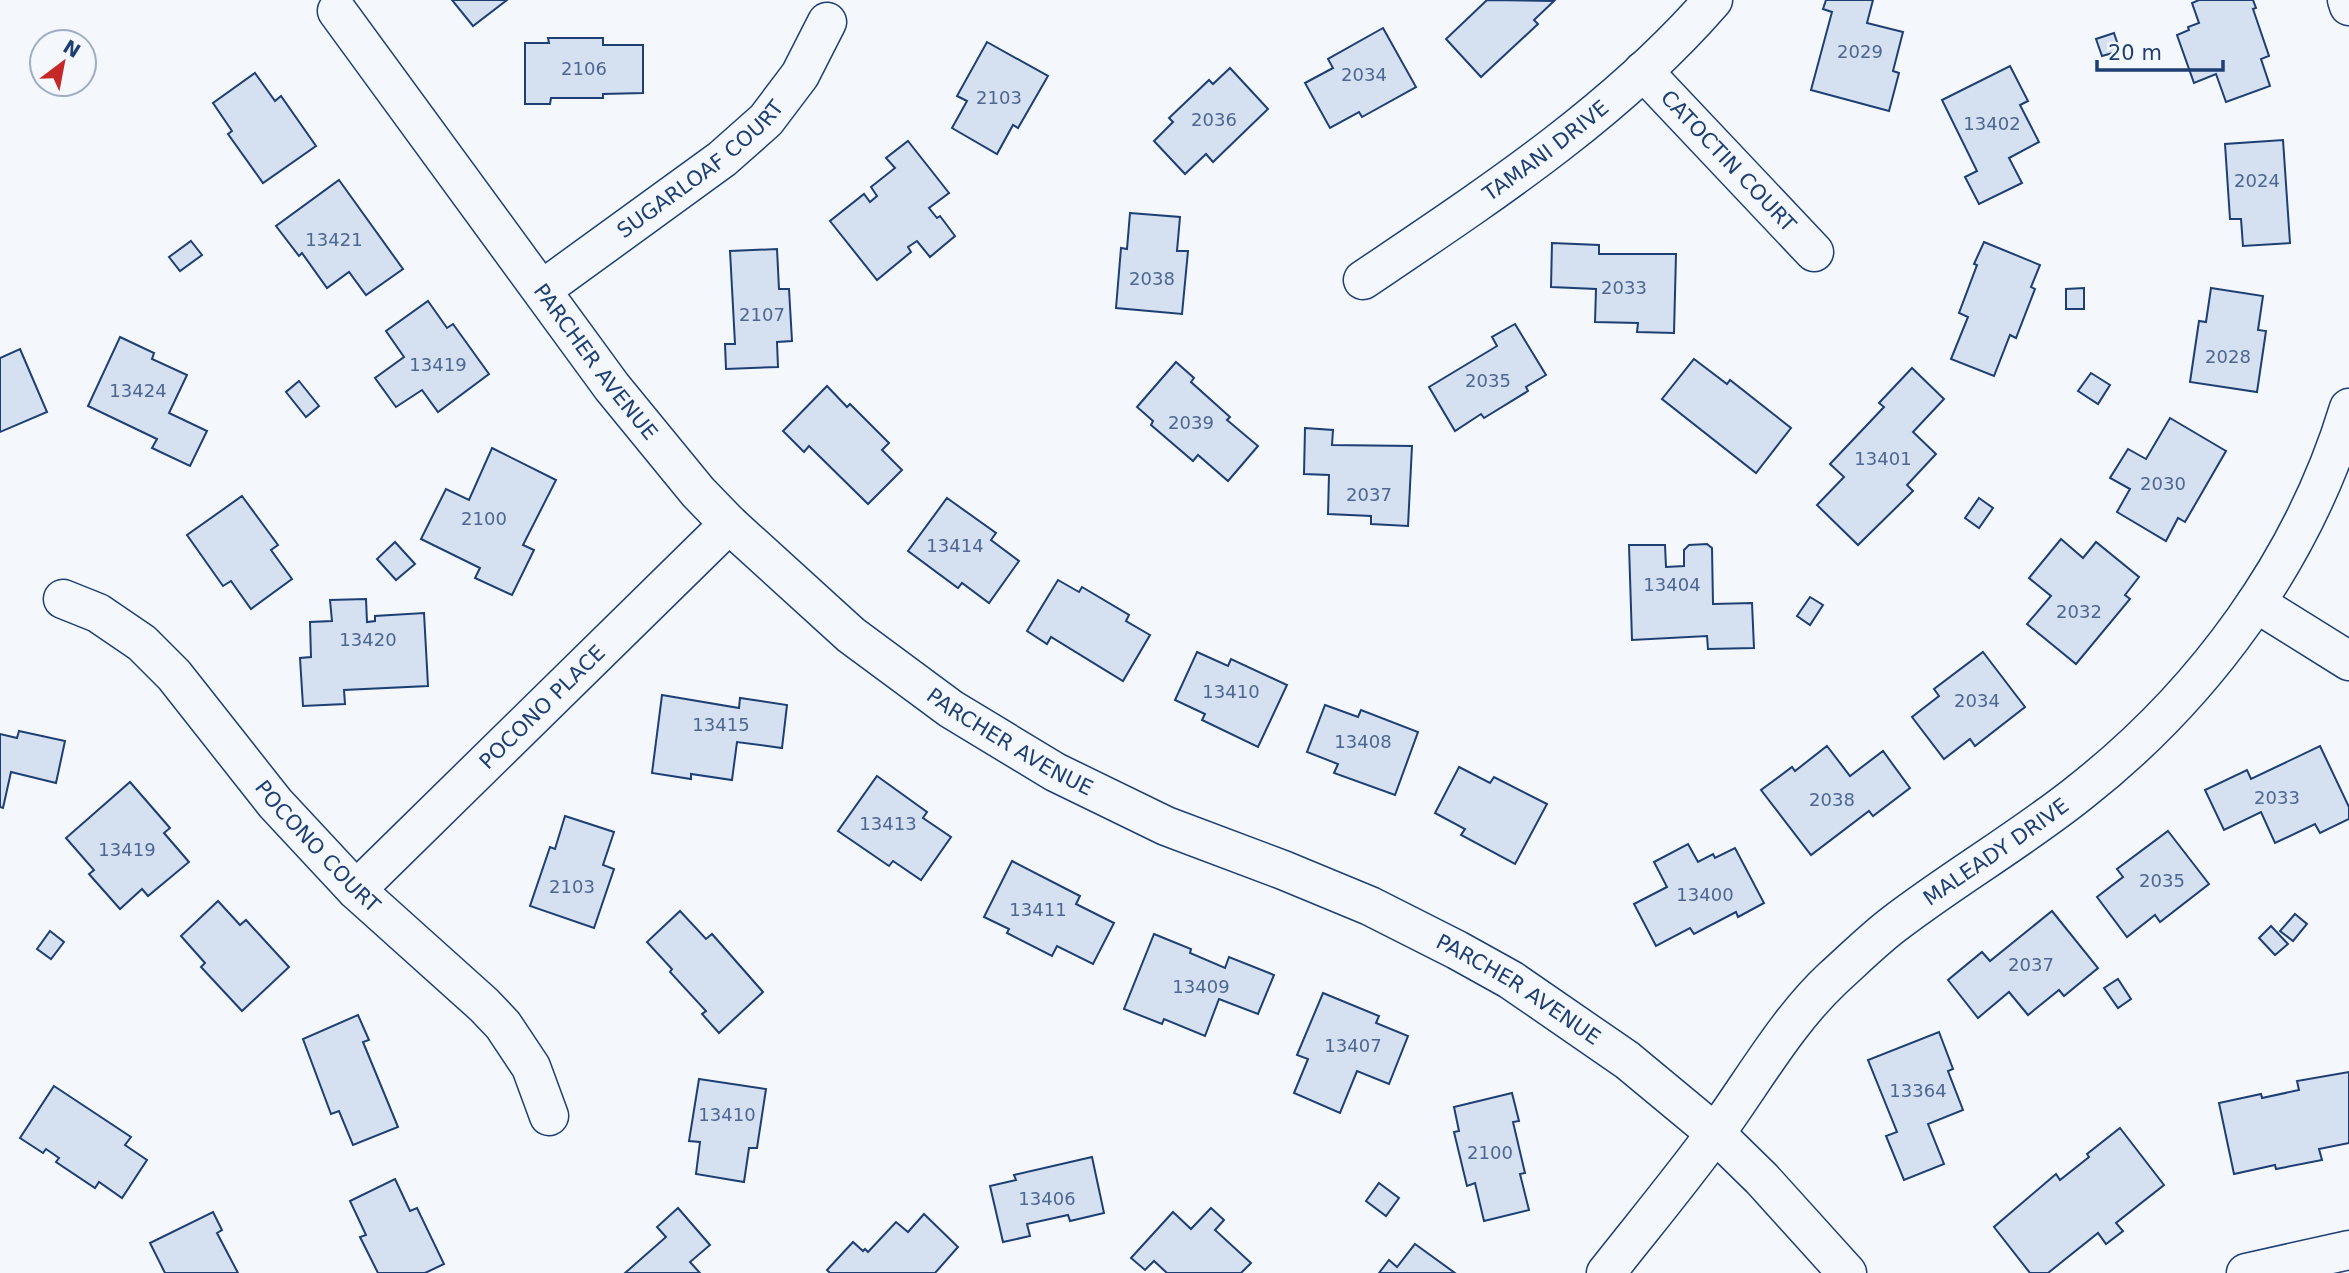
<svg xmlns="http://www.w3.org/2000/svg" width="2349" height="1273" viewBox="0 0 2349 1273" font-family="'DejaVu Sans',sans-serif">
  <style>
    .building { fill: #d5e0f0; stroke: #1d3f73; stroke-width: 2 }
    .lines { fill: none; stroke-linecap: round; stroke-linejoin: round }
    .minor-casing { stroke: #1d3f73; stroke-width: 41 }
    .tertiary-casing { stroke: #1d3f73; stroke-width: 41 }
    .minor { stroke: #f4f7fb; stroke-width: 38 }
    .tertiary { stroke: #f4f7fb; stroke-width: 38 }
    .labels { text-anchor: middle; stroke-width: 5; stroke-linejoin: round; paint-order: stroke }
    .number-label { font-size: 18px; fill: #4b6792 }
    .street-label { font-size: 21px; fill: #1d3f73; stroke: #f4f7fb }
  </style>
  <rect width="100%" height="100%" fill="#f4f7fb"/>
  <g class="building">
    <path d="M452,0H507L473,26Z"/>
    <path d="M1487,0L1554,1L1534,20L1538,24L1481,77L1446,39Z"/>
    <path d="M1826,0H1873L1867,23L1903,32L1893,71L1899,73L1889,111L1811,90L1832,12L1823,9Z"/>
    <path d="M2199,0H2253L2256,8L2253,9L2269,56L2261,59L2270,86L2226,102L2216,74L2194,83L2177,35L2189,30L2188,27L2199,23L2192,3Z"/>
    <path d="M1383,28L1416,87L1362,117L1359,112L1330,128L1305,83L1333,68L1328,59Z"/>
    <path d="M2114,33L2120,51L2102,56L2096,39Z"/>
    <path d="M548,38H603V45H643V93L603,94V98H551L550,104H525V43H549Z"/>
    <path d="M987,42L1048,76L1018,128L1013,125L997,154L952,128L967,101L957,96Z"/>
    <path d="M2010,66L2028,101L2020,105L2039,142L2009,158L2022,183L1979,204L1965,177L1977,171L1942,100Z"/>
    <path d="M1230,68L1268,109L1213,162L1206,154L1185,174L1154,141L1173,122L1169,118L1209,80L1213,84Z"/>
    <path d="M255,73L275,101L281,96L316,146L263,183L228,134L232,131L213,103Z"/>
    <path d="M2283,140L2290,243L2243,246L2241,219H2230L2225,144Z"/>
    <path d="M908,141L949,193L929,208L937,218L940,216L955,236L930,257L917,241L908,247L911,252L877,280L830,221L864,194L870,202L877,196L871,187L895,168L886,158Z"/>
    <path d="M339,180L403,269L366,295L349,272L327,288L302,253L299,256L276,226Z"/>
    <path d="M1130,213L1180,217L1177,251H1188L1182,314L1116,308L1121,248L1127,249Z"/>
    <path d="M191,241L202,255L180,271L169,257Z"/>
    <path d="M1984,242L2040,265L2031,287L2035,289L2016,338L2010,335L1994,376L1951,359L1968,317L1959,313L1977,265L1974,264Z"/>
    <path d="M1552,243L1599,245V254H1676L1674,333L1637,332L1638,323L1595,322L1596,289L1551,287Z"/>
    <path d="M777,249L779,289H789L792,341L777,342L778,367L726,369L725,344H735L730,251Z"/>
    <path d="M2084,288V309H2066V289Z"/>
    <path d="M2211,288L2263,296L2258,330L2266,331L2257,392L2190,382L2199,321L2206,322Z"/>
    <path d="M428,301L447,328L453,324L489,374L438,412L422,390L396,407L375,378L404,357L386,331Z"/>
    <path d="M1515,324L1546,375L1526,387L1528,391L1484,418L1481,414L1455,431L1429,387L1497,346L1492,337Z"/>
    <path d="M120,337L154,353L152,359L187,375L169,413L207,431L190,466L152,448L157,439L88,406Z"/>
    <path d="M20,349L47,412L0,432V358Z"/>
    <path d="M1694,359L1727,384L1730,380L1791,428L1756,473L1662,399Z"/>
    <path d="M1176,362L1194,378L1191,382L1230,417L1227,420L1258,446L1228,481L1198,455L1193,461L1151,425L1153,421L1137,407Z"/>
    <path d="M1912,368L1944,399L1913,432L1936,454L1907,485L1913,491L1858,545L1817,505L1844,477L1830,464L1884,407L1879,403Z"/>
    <path d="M2091,373L2110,385L2098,404L2078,391Z"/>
    <path d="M299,381L319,406L306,417L286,392Z"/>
    <path d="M827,386L847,407L850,404L889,443L882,450L902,470L868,504L809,446L804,452L783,431Z"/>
    <path d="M2170,418L2226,451L2185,522L2178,518L2166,541L2117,512L2130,489L2110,478L2128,449L2146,459Z"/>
    <path d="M1305,428L1333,430L1332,445L1412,446L1408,526L1371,524V516L1328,514L1329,475L1304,474Z"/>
    <path d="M492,448L556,480L523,545L534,550L512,595L475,578L480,568L421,539L446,489L469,500Z"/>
    <path d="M242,496L278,545L271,550L292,579L251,609L231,581L223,586L187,535Z"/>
    <path d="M947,498L996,533L991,540L1019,561L989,603L962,583L958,588L908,551Z"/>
    <path d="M1979,498L1993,508L1979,528L1965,518Z"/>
    <path d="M2061,539L2083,558L2096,542L2139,577L2125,595L2130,599L2076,664L2027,624L2051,596L2029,578Z"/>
    <path d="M395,542L415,564L396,580L377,559Z"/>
    <path d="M1707,544L1712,548L1713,604L1752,603L1754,648L1708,649L1707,636L1632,640L1629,545H1665L1666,567L1684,566V550L1689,545Z"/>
    <path d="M1058,580L1079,592L1082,587L1129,615L1126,621L1150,635L1123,681L1051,637L1047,644L1027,631Z"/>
    <path d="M1810,597L1823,605L1810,625L1797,616Z"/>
    <path d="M366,599L367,622L375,621V616L424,613L428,686L344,690L345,704L303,706L300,658L311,657L310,622L332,621L330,600Z"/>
    <path d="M1197,652L1228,666L1231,659L1287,685L1258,747L1202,720L1205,714L1175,700Z"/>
    <path d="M1983,652L2025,707L1975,746L1970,739L1944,759L1912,717L1939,696L1934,689Z"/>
    <path d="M662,695L739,708L740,698L787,705L782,748L737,742L732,780L691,774V779L652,773Z"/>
    <path d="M1325,705L1358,717L1361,710L1418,732L1395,795L1334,773L1338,764L1307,752Z"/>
    <path d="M19,731L65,741L56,783L11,772L3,808L0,807V734L17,738Z"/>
    <path d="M1827,746L1850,776L1883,751L1910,788L1873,816L1869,811L1811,855L1761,790L1792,767L1795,771Z"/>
    <path d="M2320,746L2349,807V819L2320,833L2315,824L2275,843L2261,812L2224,830L2205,790L2247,770L2251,779Z"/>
    <path d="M1459,767L1490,783L1494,777L1547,804L1515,864L1461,835L1465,829L1435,813Z"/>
    <path d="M877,776L927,812L923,818L951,837L921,880L893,861L889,866L838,831Z"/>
    <path d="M130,782L170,828L164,833L189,862L148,896L142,889L120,909L89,874L94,870L66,838Z"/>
    <path d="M565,816L614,832L603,865L614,869L594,928L530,906L550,847L555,849Z"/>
    <path d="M2168,831L2209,884L2160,922L2155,915L2127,937L2097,897L2123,877L2117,869Z"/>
    <path d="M1688,844L1698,862L1713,854L1715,858L1735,848L1764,903L1738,917L1736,912L1694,934L1690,928L1656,946L1634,904L1667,887L1654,862Z"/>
    <path d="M1012,861L1080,896L1076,904L1114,923L1093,964L1057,946L1052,956L1007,933L1009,929L984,917Z"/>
    <path d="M218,901L240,925L246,920L289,967L242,1011L201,967L205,963L181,936Z"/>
    <path d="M680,911L706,939L712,934L763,992L719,1033L702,1014L706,1011L670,972L672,969L647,942Z"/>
    <path d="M2052,911L2098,968L2064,996L2059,990L2028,1015L2009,992L1978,1018L1948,980L1982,952L1990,961Z"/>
    <path d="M2295,914L2307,924L2293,941L2280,931Z"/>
    <path d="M2271,926L2288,944L2275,955L2259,938Z"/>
    <path d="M50,931L64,942L51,959L37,949Z"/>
    <path d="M1154,934L1191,949L1190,953L1225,968L1229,957L1274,975L1258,1014L1219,999L1205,1036L1164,1019L1162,1024L1124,1009Z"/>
    <path d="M2118,979L2131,999L2118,1008L2104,988Z"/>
    <path d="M1323,993L1379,1016L1376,1023L1408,1036L1389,1084L1357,1071L1340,1113L1294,1093L1308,1059L1297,1055Z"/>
    <path d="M358,1015L369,1040L363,1042L398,1127L353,1145L339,1111L331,1114L303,1039Z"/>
    <path d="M1939,1032L1953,1069L1948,1071L1963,1110L1928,1124L1944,1164L1904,1180L1886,1136L1897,1132L1868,1060Z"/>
    <path d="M2349,1072V1143L2319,1149L2322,1160L2276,1169L2275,1165L2234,1174L2219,1103L2261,1094L2262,1098L2299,1090L2297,1081Z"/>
    <path d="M699,1079L766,1089L757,1148H749L744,1182L696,1174L700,1142L689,1141Z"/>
    <path d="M54,1086L131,1137L125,1145L147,1160L122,1198L99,1182L95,1188L56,1162L59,1158L46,1149L43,1153L20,1138Z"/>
    <path d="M1512,1093L1519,1121L1513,1122L1525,1173L1520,1174L1529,1210L1484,1221L1475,1183L1467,1186L1454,1132L1459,1131L1454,1107Z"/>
    <path d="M2120,1128L2164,1185L2116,1223L2123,1231L2106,1244L2098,1233L2048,1273H2030L1994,1227L2056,1174L2060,1180L2089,1157L2087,1154Z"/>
    <path d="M1092,1157L1104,1213L1070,1221L1068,1215L1027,1224L1030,1236L1003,1242L990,1186L1016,1180L1014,1175Z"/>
    <path d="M395,1179L410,1211L417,1208L444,1264L425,1273H378L360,1237L366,1235L350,1201Z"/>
    <path d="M1379,1183L1399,1198L1386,1216L1366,1201Z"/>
    <path d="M678,1208L710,1245L690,1262L700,1273H625L666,1237L657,1227Z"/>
    <path d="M1211,1208L1224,1220L1215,1230L1251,1263L1241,1273H1167L1154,1261L1145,1270L1131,1258L1173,1212L1191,1229Z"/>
    <path d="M213,1212L222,1230L217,1233L238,1273H165L150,1243Z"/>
    <path d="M924,1214L958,1247L935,1273H830L827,1270L853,1242L863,1251L865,1249L868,1252L896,1222L908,1232Z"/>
    <path d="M1415,1244L1455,1273H1379L1389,1260L1397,1267Z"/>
  </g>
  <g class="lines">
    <defs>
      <g id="minor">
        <path d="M2347,0L2349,6"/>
        <path id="s1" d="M337,11L612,387L698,492L729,524L851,635L951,709L1055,772L1166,826L1283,870L1370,906L1457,950L1511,980L1627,1060L1715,1133"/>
        <path id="s2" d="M1643,71L1814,252"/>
        <path id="s3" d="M1363,280C1486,197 1615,113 1713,0"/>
        <path id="s4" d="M543,289L722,159L766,120L800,75L827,22"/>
        <path id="s5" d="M63,599L98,613L142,643L174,675L275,803L356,890L484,1005L503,1025L531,1067L549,1116"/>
        <path d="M2256,603L2349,661"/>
        <path id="s6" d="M356,890L729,524"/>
        <path id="s7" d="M1606,1273C1643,1226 1682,1179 1717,1131C1754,1080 1787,1021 1833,978C1853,960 1873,940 1894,924C1954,878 2020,840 2079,793C2204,695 2303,560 2349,408"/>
        <path d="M2246,1273L2349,1250"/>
      </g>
      <path id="tertiary" d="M1715,1133L1762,1179L1847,1273"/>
    </defs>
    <use href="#minor" class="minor-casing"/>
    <use href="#tertiary" class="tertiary-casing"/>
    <use href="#minor" class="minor"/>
    <use href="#tertiary" class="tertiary"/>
  </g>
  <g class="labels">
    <g class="number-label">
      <text x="1860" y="58">2029</text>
      <text x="584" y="75">2106</text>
      <text x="1364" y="81">2034</text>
      <text x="999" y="104">2103</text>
      <text x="1214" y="126">2036</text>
      <text x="1992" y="130">13402</text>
      <text x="2257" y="187">2024</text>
      <text x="334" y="246">13421</text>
      <text x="1152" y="285">2038</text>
      <text x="1624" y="294">2033</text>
      <text x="762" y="321">2107</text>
      <text x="2228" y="363">2028</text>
      <text x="438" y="371">13419</text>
      <text x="1488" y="387">2035</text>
      <text x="138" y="397">13424</text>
      <text x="1191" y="429">2039</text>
      <text x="1883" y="465">13401</text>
      <text x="2163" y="490">2030</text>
      <text x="1369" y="501">2037</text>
      <text x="484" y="525">2100</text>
      <text x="955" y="552">13414</text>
      <text x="1672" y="591">13404</text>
      <text x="2079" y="618">2032</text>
      <text x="368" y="646">13420</text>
      <text x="1231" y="698">13410</text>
      <text x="1977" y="707">2034</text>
      <text x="721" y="731">13415</text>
      <text x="1363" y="748">13408</text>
      <text x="2277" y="804">2033</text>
      <text x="1832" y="806">2038</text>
      <text x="888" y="830">13413</text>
      <text x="127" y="856">13419</text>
      <text x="2162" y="887">2035</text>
      <text x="572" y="893">2103</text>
      <text x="1705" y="901">13400</text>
      <text x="1038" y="916">13411</text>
      <text x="2031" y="971">2037</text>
      <text x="1201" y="993">13409</text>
      <text x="1353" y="1052">13407</text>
      <text x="1918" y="1097">13364</text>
      <text x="727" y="1121">13410</text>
      <text x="1490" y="1159">2100</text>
      <text x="1047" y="1205">13406</text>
    </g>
    <g class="street-label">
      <text dy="7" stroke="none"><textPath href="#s3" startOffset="224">TAMANI DRIVE</textPath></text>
      <text dy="7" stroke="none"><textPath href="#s2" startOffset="124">CATOCTIN COURT</textPath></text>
      <text dy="7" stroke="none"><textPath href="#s4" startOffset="198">SUGARLOAF COURT</textPath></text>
      <text dy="7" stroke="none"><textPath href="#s1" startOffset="436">PARCHER AVENUE</textPath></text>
      <text dy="7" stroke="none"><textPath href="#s6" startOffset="261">POCONO PLACE</textPath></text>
      <text dy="7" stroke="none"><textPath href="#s1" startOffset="1003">PARCHER AVENUE</textPath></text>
      <text dy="7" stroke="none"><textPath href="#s5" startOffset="360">POCONO COURT</textPath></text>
      <text dy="7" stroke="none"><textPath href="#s7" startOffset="579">MALEADY DRIVE</textPath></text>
      <text dy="7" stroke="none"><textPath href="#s1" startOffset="1570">PARCHER AVENUE</textPath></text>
    </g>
  </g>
  <g transform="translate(63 63) rotate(32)"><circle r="33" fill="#f4f7fb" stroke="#9eadc5" stroke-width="2"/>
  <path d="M0-5L12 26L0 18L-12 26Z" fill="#c62828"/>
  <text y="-10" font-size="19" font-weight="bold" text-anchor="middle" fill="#1d3f73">N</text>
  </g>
  <path d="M2097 60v10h126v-10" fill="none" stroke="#1d3f73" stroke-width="3.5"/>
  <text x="2108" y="60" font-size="21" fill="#1d3f73" stroke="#f4f7fb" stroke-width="5" paint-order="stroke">20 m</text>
</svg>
